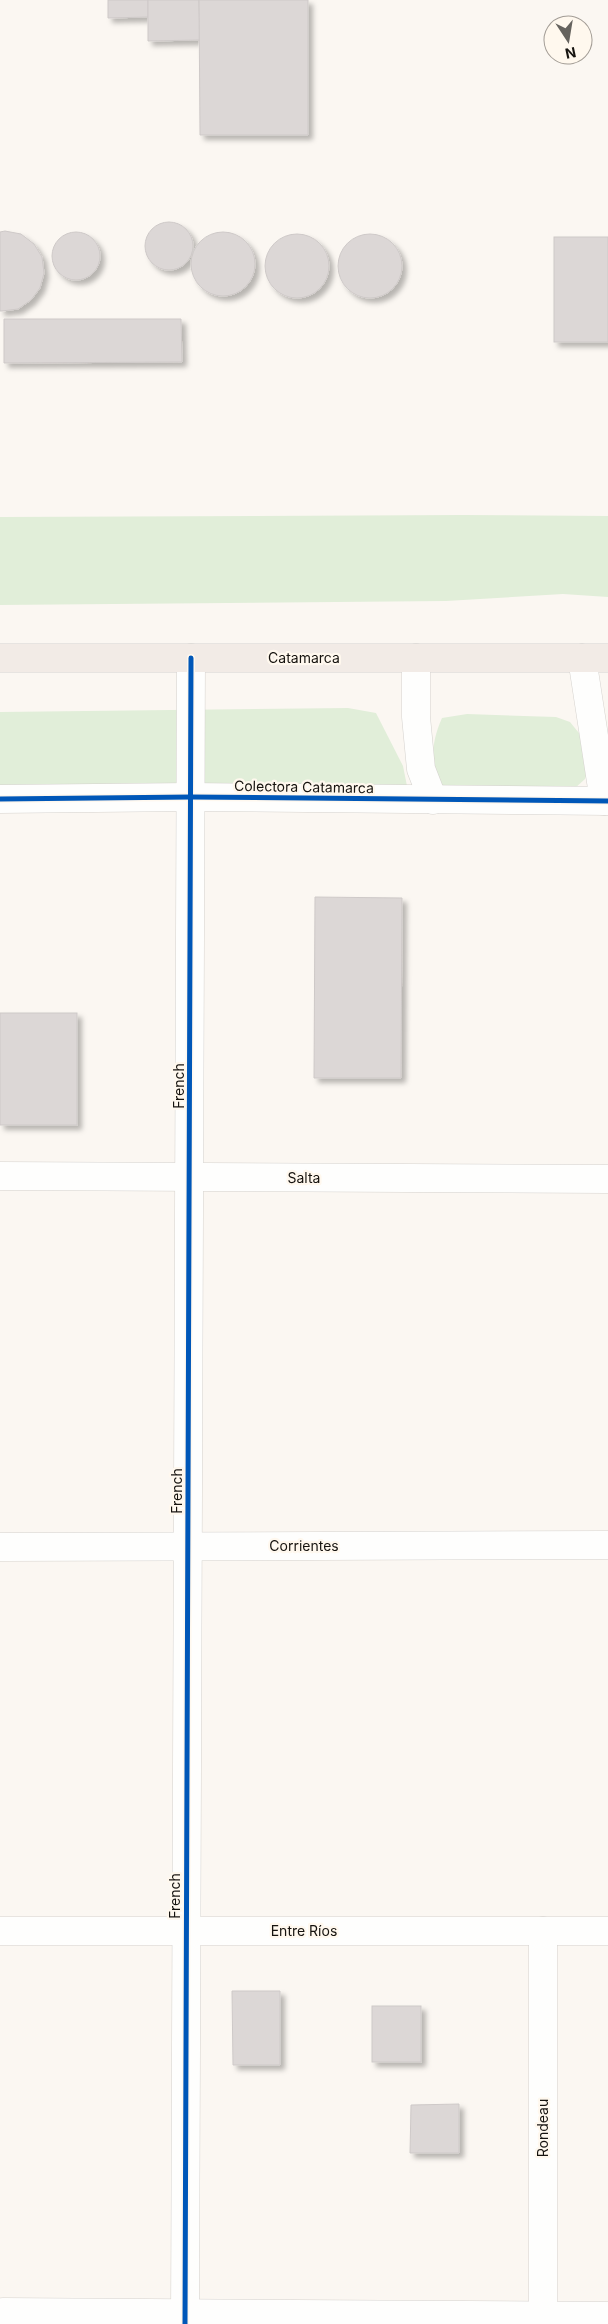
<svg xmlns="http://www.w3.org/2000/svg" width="608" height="2324" viewBox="0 0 608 2324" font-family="Inter,sans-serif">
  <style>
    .green { fill: #e1eed9 }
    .building { fill: #dcd7d6; stroke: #cec9c8; filter: url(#shadow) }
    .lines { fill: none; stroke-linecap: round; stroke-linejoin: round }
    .street-casing { stroke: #d5d2ce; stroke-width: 29 }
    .primary-casing { stroke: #d3d1cf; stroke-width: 29 }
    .street { stroke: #fefefd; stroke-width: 28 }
    .primary { stroke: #f2ebe6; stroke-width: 28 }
    .cycleway-casing { stroke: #fff8ee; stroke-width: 8 }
    .cycleway { stroke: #0057b8; stroke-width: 5 }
    .labels { text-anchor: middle; stroke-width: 4.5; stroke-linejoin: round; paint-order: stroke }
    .street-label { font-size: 14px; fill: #16130f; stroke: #fff8ee }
  </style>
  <defs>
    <filter id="shadow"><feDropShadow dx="4.5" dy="4.5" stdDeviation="2.5" flood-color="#0004"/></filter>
  </defs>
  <rect width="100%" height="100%" fill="#fbf7f2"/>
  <g class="green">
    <path d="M462,515L608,516V597L563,594L446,601L0,605V517Z"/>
    <path d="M348,708L376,713L403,766L407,786L0,789V712Z"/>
    <path d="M467,714L556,717L570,722L583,738L590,764L585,779L574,789L437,787C431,760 431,743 442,718Z"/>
  </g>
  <g class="building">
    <path d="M108,0H148V17L108,18Z"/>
    <path d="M148,0H199L200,40L148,41Z"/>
    <path d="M199,0H308V135H200Z"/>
    <circle cx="169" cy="246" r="24"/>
    <path d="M5,231L21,234L34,244L42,257L44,273L40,288L31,300L18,309L2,311H0V232Z"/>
    <circle cx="76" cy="256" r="24"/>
    <circle cx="223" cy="264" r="32"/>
    <circle cx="297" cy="266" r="32"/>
    <circle cx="370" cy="266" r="32"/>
    <rect x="554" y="237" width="54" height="105"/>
    <path d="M4,319H181L182,362L4,363Z"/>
    <path d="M315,897L402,898L401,1078H314Z"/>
    <rect x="0" y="1013" width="77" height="112"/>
    <path d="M232,1991H280V2065H233Z"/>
    <rect x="372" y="2006" width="49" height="56"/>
    <path d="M459,2104V2153H410L411,2105Z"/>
  </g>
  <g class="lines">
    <defs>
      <g id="street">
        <path d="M416,658V717L421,769L433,800"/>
        <path d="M582,658L604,801"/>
        <path d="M0,799L191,797L608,801"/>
        <path d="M0,1176L608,1179"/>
        <path d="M0,1547L608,1545"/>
        <path d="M0,1931H608"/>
        <path d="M543,1931V2324"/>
        <path d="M3,2312L608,2316"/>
        <path d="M185,2324L191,658"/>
      </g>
      <path id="primary" d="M0,658H608"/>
    </defs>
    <use href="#street" class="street-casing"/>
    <use href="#primary" class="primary-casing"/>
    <use href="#street" class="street"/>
    <use href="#primary" class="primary"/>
    <defs>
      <g id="cycleway">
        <path d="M0,799L191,797L608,801"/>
        <path d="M185,2324L191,658"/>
      </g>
    </defs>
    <use href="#cycleway" class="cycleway-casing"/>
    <use href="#cycleway" class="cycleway"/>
  </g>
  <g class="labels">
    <g class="street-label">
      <text x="304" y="663">Catamarca</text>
      <text transform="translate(304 787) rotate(1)" y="5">Colectora Catamarca</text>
      <text transform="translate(179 1086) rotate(-90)" y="5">French</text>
      <text x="304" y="1183">Salta</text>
      <text transform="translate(177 1491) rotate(-90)" y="5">French</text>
      <text x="304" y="1551">Corrientes</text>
      <text transform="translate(175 1896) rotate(-90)" y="5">French</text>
      <text x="304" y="1936">Entre Ríos</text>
      <text transform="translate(543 2128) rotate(-90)" y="5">Rondeau</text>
    </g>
  </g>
  <g transform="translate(568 40) rotate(168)"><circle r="24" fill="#fff8ee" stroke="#a29c95"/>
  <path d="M0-4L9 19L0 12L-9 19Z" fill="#66635e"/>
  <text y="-8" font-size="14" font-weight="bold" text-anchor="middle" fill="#16130f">N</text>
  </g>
</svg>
